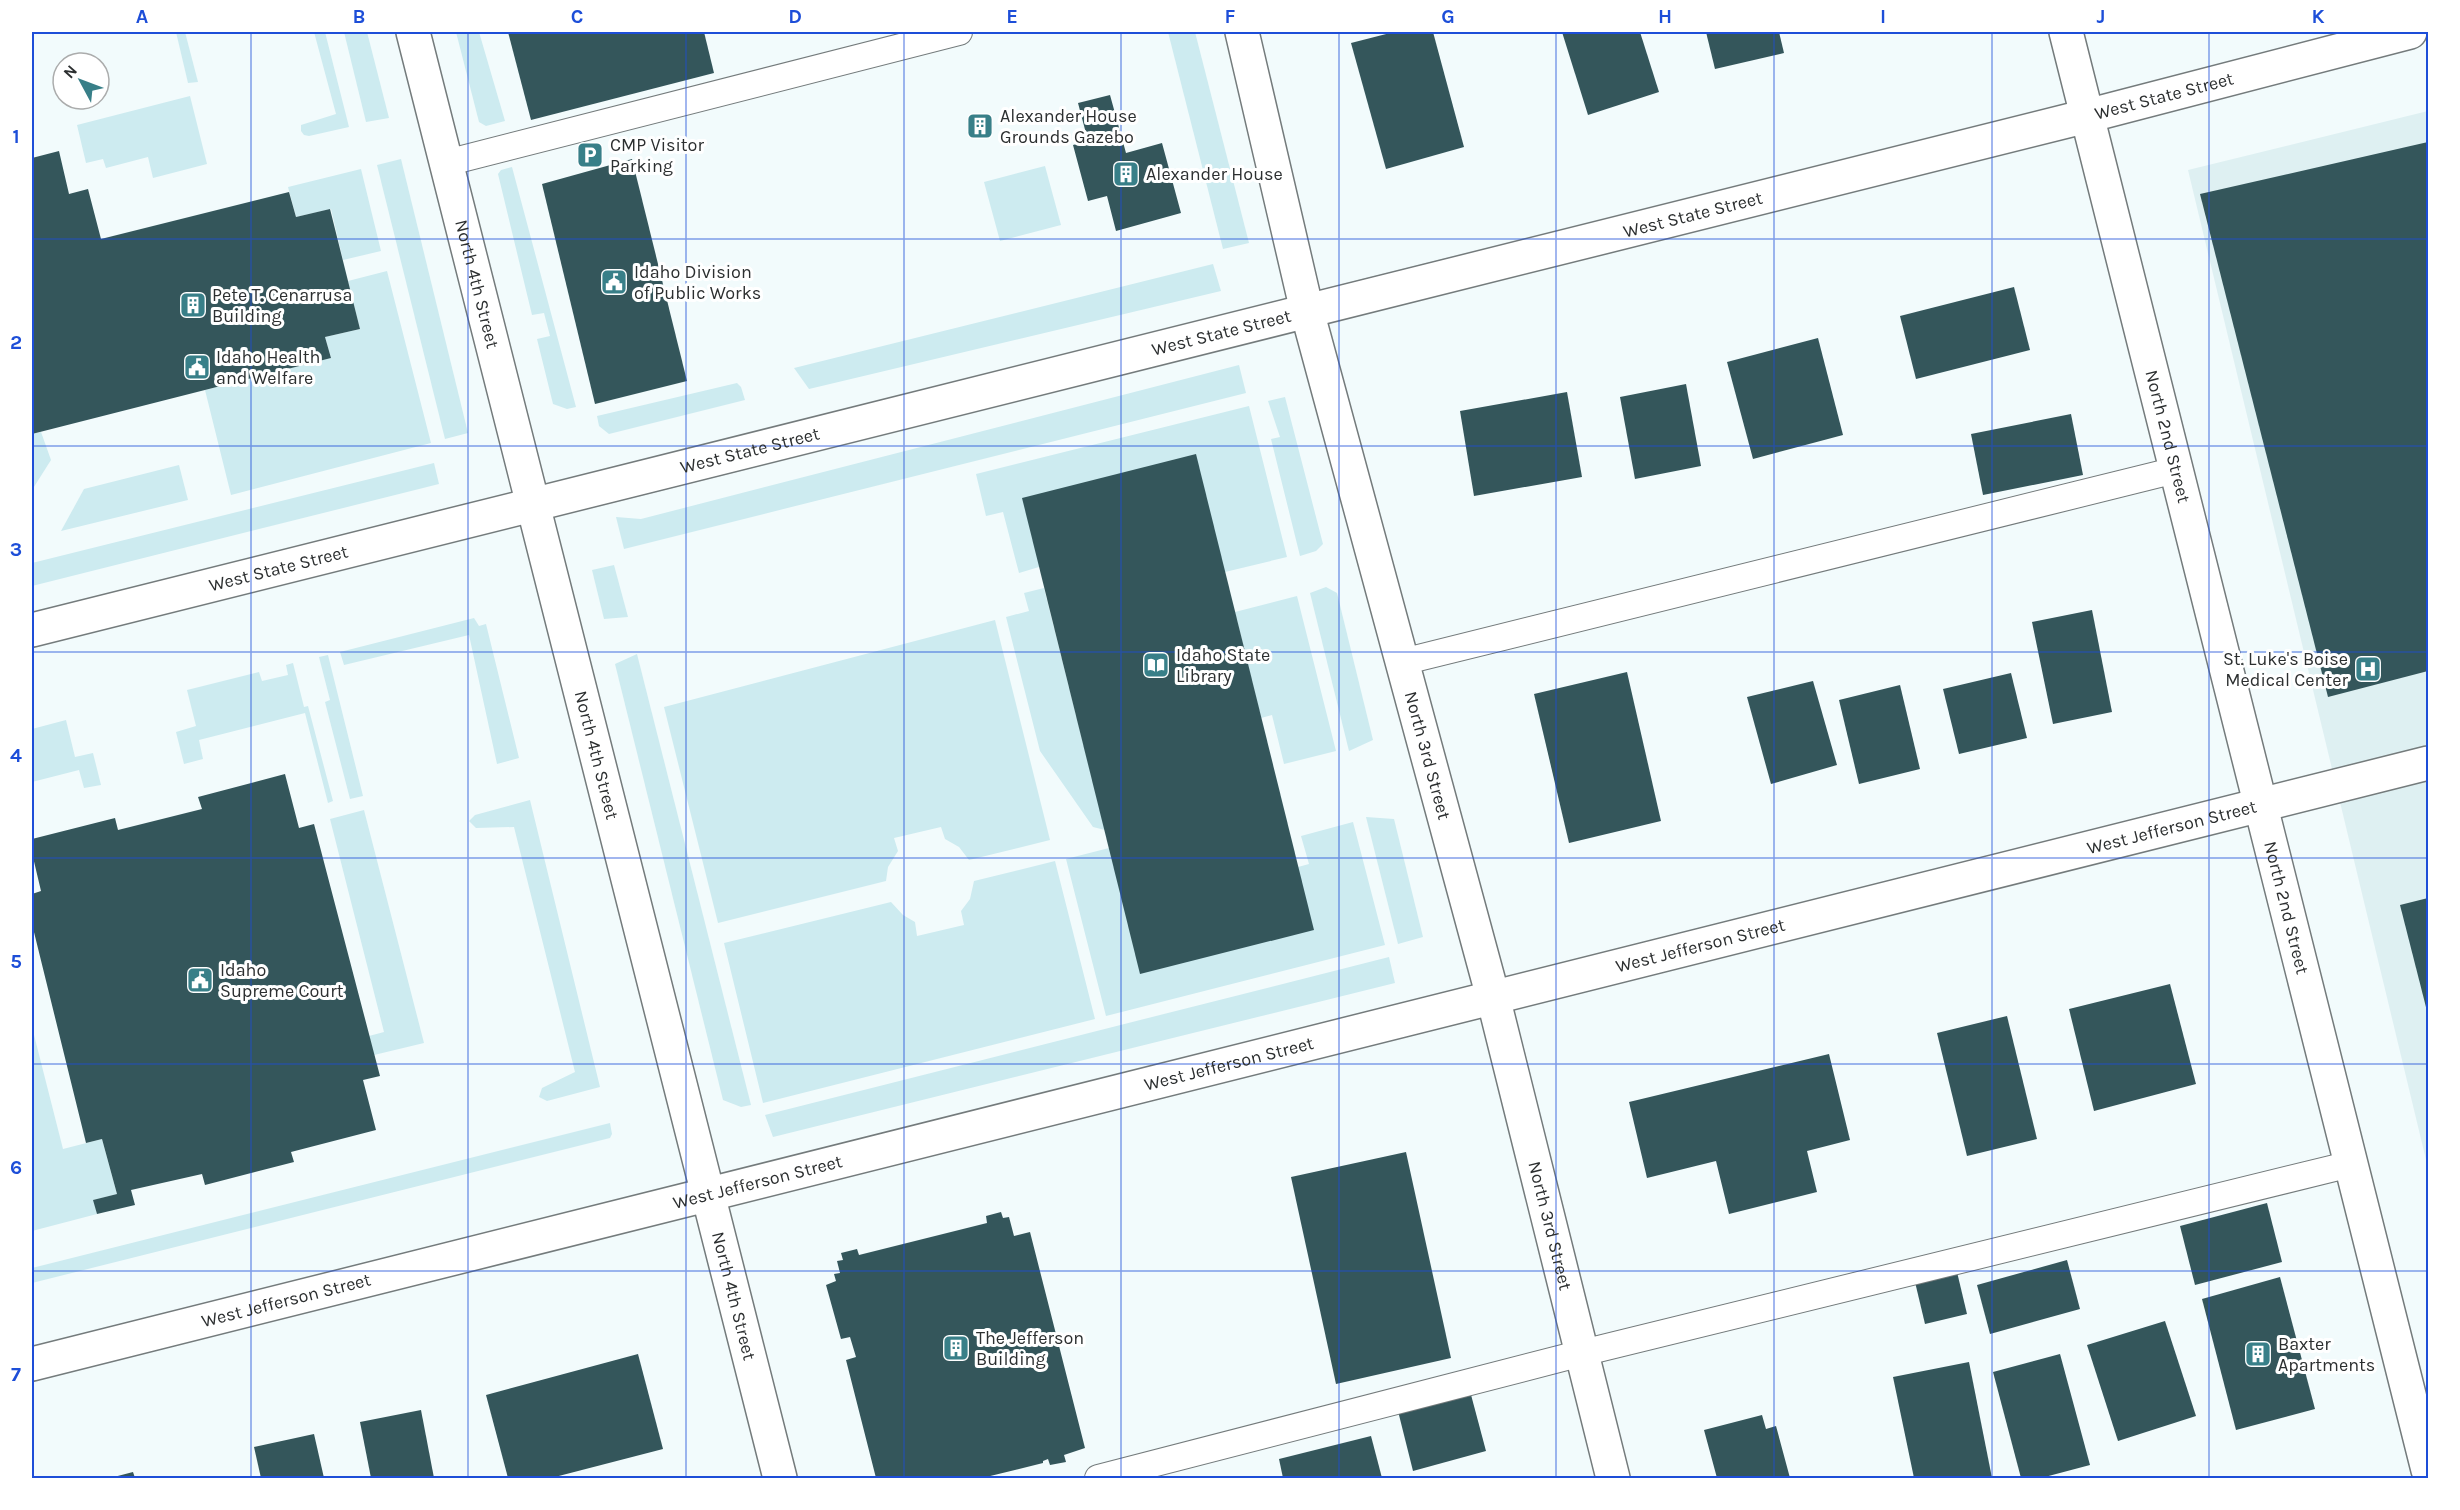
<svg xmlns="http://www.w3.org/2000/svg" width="2460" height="1510" viewBox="0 0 2460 1510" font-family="Karla,sans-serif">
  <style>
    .built { fill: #def0f2 }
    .green { fill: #cdebf0 }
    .building { fill: #34565b }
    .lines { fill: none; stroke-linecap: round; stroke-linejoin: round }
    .service-casing { stroke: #747b7c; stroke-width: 28 }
    .tertiary-casing { stroke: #747b7c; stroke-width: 36 }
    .service { stroke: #fff; stroke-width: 26 }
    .tertiary { stroke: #fff; stroke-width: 33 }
    .grid { fill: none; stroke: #1d4ed8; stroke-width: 1.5; stroke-opacity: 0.55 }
    .labels { text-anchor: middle; stroke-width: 6; stroke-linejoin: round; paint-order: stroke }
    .street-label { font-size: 18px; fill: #2c2f30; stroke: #fff }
    .poi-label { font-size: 18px; fill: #2c2f30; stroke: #fff; text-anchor: start }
    .neatline { fill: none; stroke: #1d4ed8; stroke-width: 2 }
    .grid-label { font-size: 20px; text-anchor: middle; font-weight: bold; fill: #1d4ed8 }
  </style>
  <rect width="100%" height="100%" fill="#f2fbfc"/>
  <path class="built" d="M2428,111V1168L2188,170Z"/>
  <g class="green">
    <path d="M176,32H185L198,82L188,83Z"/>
    <path d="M314,32H325L349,127L309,136L304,135L301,131V125L336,114Z"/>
    <path d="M344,32H367L389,118L366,122Z"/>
    <path d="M456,32H479L505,121L486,126L479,122Z"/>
    <path d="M1168,32H1195L1249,243L1223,249Z"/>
    <path d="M190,96L207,164L153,178L148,157L106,168L103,159L86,163L77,125Z"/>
    <path d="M401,159L468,433L445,439L377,165Z"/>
    <path d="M1045,166L1061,225L1000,241L984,182Z"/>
    <path d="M512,167L576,407L567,409L553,404L537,339L550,336L544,313L532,315L498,174L501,170Z"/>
    <path d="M361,169L381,251L343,260L331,209L296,217L288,187Z"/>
    <path d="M1213,264L1221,291L809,389L794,368Z"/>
    <path d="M387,271L431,443L231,495L205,390L331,358L325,337L360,329L348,281Z"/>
    <path d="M1239,365L1246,393L624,549L616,517L641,519Z"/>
    <path d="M737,383L741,387L745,400L609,434L599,426L597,416Z"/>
    <path d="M1285,397L1323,544L1316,551L1300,556L1271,439L1280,437L1268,401Z"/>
    <path d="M1249,406L1287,557L1225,572L1039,567L1019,573L1003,512L986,516L976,474Z"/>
    <path d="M41,432L51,460L32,490V434Z"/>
    <path d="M434,463L439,484L32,586V563Z"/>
    <path d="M179,465L188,500L61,531L84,489Z"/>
    <path d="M614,565L628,617L604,619L592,570Z"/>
    <path d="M1326,587L1337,593L1373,740L1349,751L1310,593Z"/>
    <path d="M1044,588L1105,830L1093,827L1040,751L1006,617L1029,611L1024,593Z"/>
    <path d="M1297,596L1336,751L1284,764L1272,715L1261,718L1235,612Z"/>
    <path d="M474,618L479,626L486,624L519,758L497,764L469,635L344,665L340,652Z"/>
    <path d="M995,620L1050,840L969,860L959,847L945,839L941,827L894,838L898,851L888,867L886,881L718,923L664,707Z"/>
    <path d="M637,654L751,1105L741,1107L723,1100L615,664Z"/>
    <path d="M328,655L363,796L350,799L325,702L330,700L319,657Z"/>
    <path d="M293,663L304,707L308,706L333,801L328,803L305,713L199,740L203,759L184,764L176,732L196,726L187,690L259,672L262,681L288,675L286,665Z"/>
    <path d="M66,720L75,757L93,753L101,785L84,788L79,770L32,782V729Z"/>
    <path d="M530,800L600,1087L547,1101L539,1097L542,1088L575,1072L514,827L476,828L469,821L475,815Z"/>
    <path d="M364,810L424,1043L374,1055L369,1036L384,1032L330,819Z"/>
    <path d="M1366,817L1394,819L1423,937L1398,944Z"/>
    <path d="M1353,822L1385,945L1106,1016L1066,859L1109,848L1298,867L1309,864L1301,836Z"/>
    <path d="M1055,861L1095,1019L763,1103L724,943L891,902L903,915L915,922L917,936L964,925L961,911L970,899L974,881Z"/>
    <path d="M1389,957L1395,983L773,1137L765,1115Z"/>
    <path d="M32,1027L63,1149L102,1139L117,1194L94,1200L97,1214L32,1231Z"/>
    <path d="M610,1123L612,1134L610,1138L32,1283V1268Z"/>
  </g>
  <g class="building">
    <path d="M508,32H704L714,73L531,120Z"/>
    <path d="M1394,32H1433L1464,147L1386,169L1351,43Z"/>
    <path d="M1562,32H1640L1659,92L1588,115Z"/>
    <path d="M1706,32H1779L1784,53L1715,69Z"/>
    <path d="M1110,95L1126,153L1162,143L1181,213L1116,231L1107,196L1088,201L1073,145L1088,141L1078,103Z"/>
    <circle cx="980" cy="126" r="13"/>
    <path d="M2428,142V671L2328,697L2200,194Z"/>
    <path d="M59,151L69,194L88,189L101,239L289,192L296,217L330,209L360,329L325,337L331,358L32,434V158Z"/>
    <path d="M632,159L687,381L595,404L542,184Z"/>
    <path d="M2014,287L2030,350L1916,379L1900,316Z"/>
    <path d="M1818,338L1843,435L1753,459L1727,362Z"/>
    <path d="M1686,384L1701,466L1635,479L1620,397Z"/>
    <path d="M1567,392L1582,477L1474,496L1460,411Z"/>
    <path d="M2071,414L2083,475L1983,495L1971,434Z"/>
    <path d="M1196,454L1314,930L1140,974L1022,498Z"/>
    <path d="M2092,610L2112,712L2053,724L2032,622Z"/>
    <path d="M1627,672L1661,821L1569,843L1534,694Z"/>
    <path d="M2011,673L2027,738L1959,754L1943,689Z"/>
    <path d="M1813,681L1837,765L1771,784L1747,697Z"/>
    <path d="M1900,685L1920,769L1859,784L1839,700Z"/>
    <path d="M285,774L299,828L314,824L380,1076L363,1080L376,1130L291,1152L294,1162L205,1185L202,1174L131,1190L135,1205L97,1214L93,1200L117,1194L102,1139L86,1143L32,924V894L41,891L32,853V839L115,818L118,830L202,809L198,797Z"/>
    <path d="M2428,898V1015L2400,905Z"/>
    <path d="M2170,984L2196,1084L2094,1111L2069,1009Z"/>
    <path d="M2007,1016L2037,1139L1967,1156L1937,1033Z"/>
    <path d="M1829,1054L1850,1140L1807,1151L1817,1192L1729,1214L1716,1161L1647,1178L1629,1102Z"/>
    <path d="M1406,1152L1451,1358L1336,1384L1291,1177Z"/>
    <path d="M2267,1203L2282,1262L2195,1285L2180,1226Z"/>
    <path d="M1001,1212L1003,1218L1009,1217L1014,1236L1030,1232L1085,1448L1064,1455L1066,1462L1050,1465L1048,1459L1043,1461V1463L982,1478H876L846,1360L856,1357L850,1337L841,1339L826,1285L836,1281L834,1274L840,1273L837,1261L843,1260L841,1253L857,1249L859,1255L987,1223L986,1216Z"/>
    <path d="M2067,1260L2080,1309L1990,1334L1977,1285Z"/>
    <path d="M1957,1272L1967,1314L1925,1324L1915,1282Z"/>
    <path d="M2280,1277L2315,1409L2236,1430L2202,1299Z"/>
    <path d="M2165,1321L2196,1416L2118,1441L2087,1345Z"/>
    <path d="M638,1354L663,1449L551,1478H508L486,1395Z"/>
    <path d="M2060,1354L2090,1465L2041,1478H2021L1993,1372Z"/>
    <path d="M1969,1362L1992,1478H1914L1893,1377Z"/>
    <path d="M1470,1391L1486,1451L1413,1471L1398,1411Z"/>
    <path d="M421,1410L434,1478H371L360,1422Z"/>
    <path d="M1762,1415L1766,1429L1776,1426L1790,1478H1717L1704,1430Z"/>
    <path d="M314,1434L324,1478H261L254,1447Z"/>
    <path d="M1371,1436L1382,1478H1283L1279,1459Z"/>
    <path d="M133,1472L135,1478H110Z"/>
  </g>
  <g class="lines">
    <defs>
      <g id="service">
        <path d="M446,163L959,32"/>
        <path d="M1402,662L2176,470"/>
        <path d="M1098,1478L1582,1353L2351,1164"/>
      </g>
      <g id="tertiary">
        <path id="s1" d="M413,32L780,1478"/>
        <path id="s2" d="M1242,32L1307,311L1493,997L1613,1478"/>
        <path id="s3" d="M2066,32L2428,1470"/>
        <path id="s4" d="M32,630L2087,116L2410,32"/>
        <path id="s5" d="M32,1364L2428,763"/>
      </g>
    </defs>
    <use href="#service" class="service-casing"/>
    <use href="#tertiary" class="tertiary-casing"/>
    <use href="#service" class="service"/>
    <use href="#tertiary" class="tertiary"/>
  </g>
  <path class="grid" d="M251,32V1478M468,32V1478M686,32V1478M904,32V1478M1121,32V1478M1339,32V1478M1556,32V1478M1774,32V1478M1992,32V1478M2209,32V1478M32,239H2428M32,446H2428M32,652H2428M32,858H2428M32,1064H2428M32,1271H2428"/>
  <defs>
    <symbol id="building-square" viewBox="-11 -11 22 22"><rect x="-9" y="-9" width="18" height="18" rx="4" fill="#387f88" stroke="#fff"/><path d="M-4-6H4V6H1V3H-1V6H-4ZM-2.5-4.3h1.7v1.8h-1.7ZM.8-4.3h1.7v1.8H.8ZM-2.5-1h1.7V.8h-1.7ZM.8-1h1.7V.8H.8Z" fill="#fff"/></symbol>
    <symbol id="parking-square" viewBox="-11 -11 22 22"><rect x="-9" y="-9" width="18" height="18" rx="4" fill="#387f88" stroke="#fff"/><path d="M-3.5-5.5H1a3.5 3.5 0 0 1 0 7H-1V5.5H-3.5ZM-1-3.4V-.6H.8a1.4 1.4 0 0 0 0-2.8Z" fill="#fff"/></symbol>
    <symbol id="civic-square" viewBox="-11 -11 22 22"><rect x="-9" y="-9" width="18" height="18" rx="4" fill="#387f88" stroke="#fff"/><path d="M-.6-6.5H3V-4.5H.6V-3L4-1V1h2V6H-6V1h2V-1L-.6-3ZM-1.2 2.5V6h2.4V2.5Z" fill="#fff"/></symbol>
    <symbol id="library-square" viewBox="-11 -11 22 22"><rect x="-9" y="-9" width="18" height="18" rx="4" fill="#387f88" stroke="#fff"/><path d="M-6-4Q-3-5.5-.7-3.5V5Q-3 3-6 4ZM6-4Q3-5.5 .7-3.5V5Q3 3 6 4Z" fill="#fff"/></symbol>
    <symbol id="hospital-square" viewBox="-11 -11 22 22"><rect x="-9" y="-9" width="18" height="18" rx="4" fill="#387f88" stroke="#fff"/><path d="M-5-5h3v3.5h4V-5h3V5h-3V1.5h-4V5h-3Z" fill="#fff"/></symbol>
  </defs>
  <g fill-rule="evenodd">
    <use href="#building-square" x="965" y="111" width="30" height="30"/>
    <use href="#parking-square" x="575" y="140" width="30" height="30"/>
    <use href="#building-square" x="1111" y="159" width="30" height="30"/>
    <use href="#civic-square" x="599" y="267" width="30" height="30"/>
    <use href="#building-square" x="178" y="290" width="30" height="30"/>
    <use href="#civic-square" x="182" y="352" width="30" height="30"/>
    <use href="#library-square" x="1141" y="650" width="30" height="30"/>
    <use href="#hospital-square" x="2353" y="654" width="30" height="30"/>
    <use href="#civic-square" x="185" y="965" width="30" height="30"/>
    <use href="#building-square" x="941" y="1333" width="30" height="30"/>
    <use href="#building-square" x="2243" y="1339" width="30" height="30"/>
  </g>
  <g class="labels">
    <g class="street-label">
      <text dy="6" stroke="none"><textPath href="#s4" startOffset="2198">West State Street</textPath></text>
      <text dy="6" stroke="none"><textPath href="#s4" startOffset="1712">West State Street</textPath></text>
      <text dy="6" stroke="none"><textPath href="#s1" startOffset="260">North 4th Street</textPath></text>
      <text dy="6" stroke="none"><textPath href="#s4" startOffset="1226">West State Street</textPath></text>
      <text dy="6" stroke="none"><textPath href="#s3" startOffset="417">North 2nd Street</textPath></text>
      <text dy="6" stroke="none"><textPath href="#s4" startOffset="740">West State Street</textPath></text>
      <text dy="6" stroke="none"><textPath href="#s4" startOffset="254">West State Street</textPath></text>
      <text dy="6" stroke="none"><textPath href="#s1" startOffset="746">North 4th Street</textPath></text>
      <text dy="6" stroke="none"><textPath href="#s2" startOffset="747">North 3rd Street</textPath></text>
      <text dy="6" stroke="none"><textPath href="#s5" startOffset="2206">West Jefferson Street</textPath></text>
      <text dy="6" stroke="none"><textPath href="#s3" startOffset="903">North 2nd Street</textPath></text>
      <text dy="6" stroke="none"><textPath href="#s5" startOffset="1720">West Jefferson Street</textPath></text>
      <text dy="6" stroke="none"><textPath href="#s5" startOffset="1234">West Jefferson Street</textPath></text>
      <text dy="6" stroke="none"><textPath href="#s5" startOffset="748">West Jefferson Street</textPath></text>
      <text dy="6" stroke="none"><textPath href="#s2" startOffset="1233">North 3rd Street</textPath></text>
      <text dy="6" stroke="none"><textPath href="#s1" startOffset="1304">North 4th Street</textPath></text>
      <text dy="6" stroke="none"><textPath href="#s5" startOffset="262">West Jefferson Street</textPath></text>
    </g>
    <g class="poi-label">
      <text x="1000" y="122">Alexander House<tspan x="1000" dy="21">Grounds Gazebo</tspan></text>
      <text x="610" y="151">CMP Visitor<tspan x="610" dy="21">Parking</tspan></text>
      <text x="1146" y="180">Alexander House</text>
      <text x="634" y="278">Idaho Division<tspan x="634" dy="21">of Public Works</tspan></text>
      <text x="212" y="301">Pete T. Cenarrusa<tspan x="212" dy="21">Building</tspan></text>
      <text x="216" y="363">Idaho Health<tspan x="216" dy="21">and Welfare</tspan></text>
      <text x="1176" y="661">Idaho State<tspan x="1176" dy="21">Library</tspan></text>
      <text x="2348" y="665" text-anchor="end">St. Luke's Boise<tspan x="2348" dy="21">Medical Center</tspan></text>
      <text x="220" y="976">Idaho<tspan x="220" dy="21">Supreme Court</tspan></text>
      <text x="976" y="1344">The Jefferson<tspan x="976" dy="21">Building</tspan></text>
      <text x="2278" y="1350">Baxter<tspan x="2278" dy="21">Apartments</tspan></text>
    </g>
  </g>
  <rect width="2460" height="1510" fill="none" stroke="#ffffff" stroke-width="66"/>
  <g transform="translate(81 81) rotate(311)"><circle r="28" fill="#ffffff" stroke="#abacac" stroke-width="1.5"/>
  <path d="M0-4.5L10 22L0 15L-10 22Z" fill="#387f88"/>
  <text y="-9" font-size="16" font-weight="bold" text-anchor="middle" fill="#2c2f30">N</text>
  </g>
  <rect x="33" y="33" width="2394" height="1444" class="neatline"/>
  <g class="grid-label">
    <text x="142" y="23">A</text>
    <text x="359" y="23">B</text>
    <text x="577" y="23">C</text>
    <text x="795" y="23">D</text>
    <text x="1012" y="23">E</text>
    <text x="1230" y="23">F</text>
    <text x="1448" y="23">G</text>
    <text x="1665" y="23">H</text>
    <text x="1883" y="23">I</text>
    <text x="2101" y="23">J</text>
    <text x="2318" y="23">K</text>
    <text x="16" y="143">1</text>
    <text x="16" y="349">2</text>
    <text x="16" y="556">3</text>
    <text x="16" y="762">4</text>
    <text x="16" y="968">5</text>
    <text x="16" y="1174">6</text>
    <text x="16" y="1381">7</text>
  </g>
</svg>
